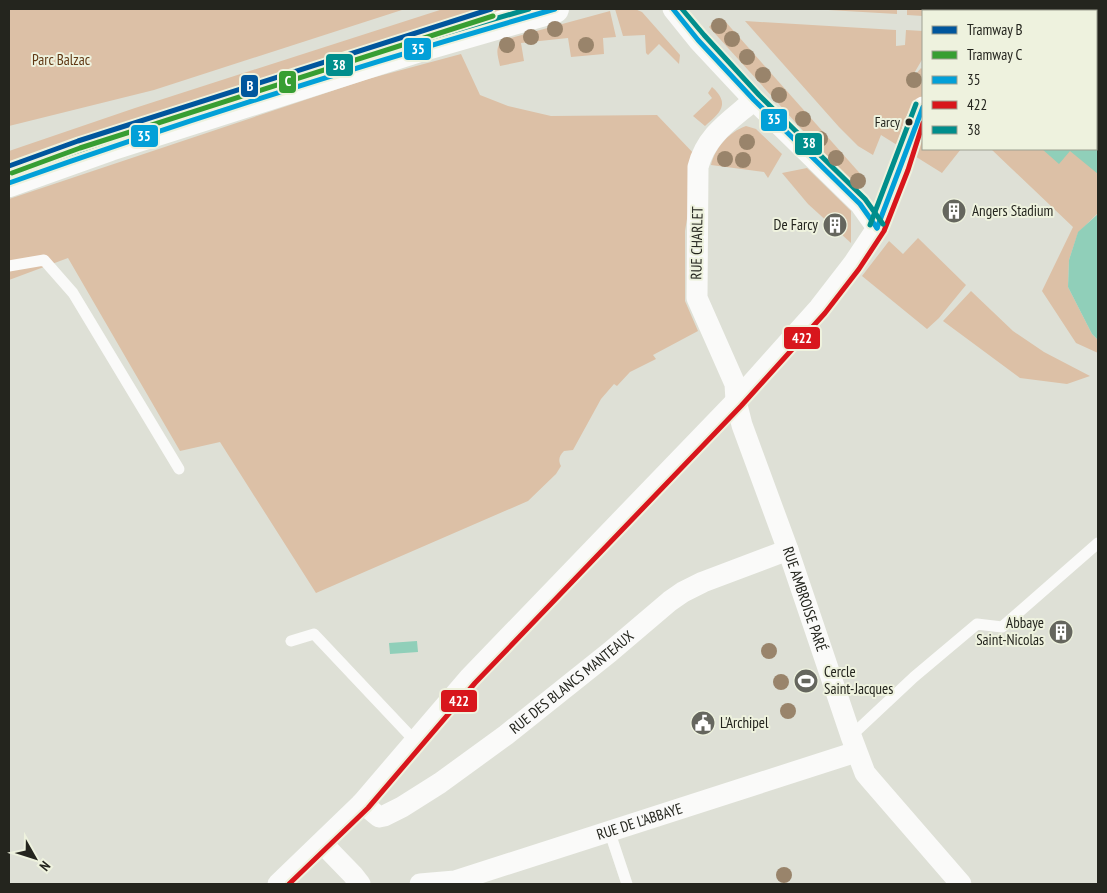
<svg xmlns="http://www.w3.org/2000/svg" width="1107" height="893" viewBox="0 0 1107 893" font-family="'PT Sans Narrow',sans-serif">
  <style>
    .green { fill: #dcc0a6 }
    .water { fill: #90cfb9 }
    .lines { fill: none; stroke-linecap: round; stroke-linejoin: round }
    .service { stroke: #fafaf9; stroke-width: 11 }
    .minor { stroke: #fafaf9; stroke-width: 21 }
    .tertiary { stroke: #fafaf9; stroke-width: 28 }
    .bus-1-casing { stroke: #eef2de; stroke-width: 9 }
    .bus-2-casing { stroke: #eef2de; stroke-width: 9 }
    .bus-3-casing { stroke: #eef2de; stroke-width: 9 }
    .bus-1 { stroke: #02a0d8; stroke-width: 5 }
    .bus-2 { stroke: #d8161c; stroke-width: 5 }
    .bus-3 { stroke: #008e8c; stroke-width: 5 }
    .tram-1-casing { stroke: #eef2de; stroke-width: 9 }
    .tram-2-casing { stroke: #eef2de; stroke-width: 9 }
    .tram-1 { stroke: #00569d; stroke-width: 5 }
    .tram-2 { stroke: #379e32; stroke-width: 5 }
    .tree { fill: #99846b }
    .bus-dot { fill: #24251e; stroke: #eef2de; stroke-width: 2 }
    .labels { text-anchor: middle; stroke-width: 4; stroke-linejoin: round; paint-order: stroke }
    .bus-label { font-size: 14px; fill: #24251e; stroke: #eef2de; text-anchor: end }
    .park-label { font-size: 15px; fill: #603814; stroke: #eef2de }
    .poi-label { font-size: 15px; fill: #24251e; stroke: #eef2de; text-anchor: start }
    .street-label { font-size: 15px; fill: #24251e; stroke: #eef2de }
    .line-badge { stroke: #eef2de; stroke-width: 2 }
    .badge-label { font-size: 14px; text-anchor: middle; font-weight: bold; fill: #fff }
  </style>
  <rect width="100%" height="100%" fill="#dee0d6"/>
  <g class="green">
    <path d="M9,9H405L154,90L9,126Z"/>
    <path d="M443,9H512L9,172V151L135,108Z"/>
    <path d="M615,9H635L642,12L680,55L679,64L659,44L648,55L646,53L645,35L623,36Z"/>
    <path d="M811,9H897V14Z"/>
    <path d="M907,9H953L952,11H923V16L907,15Z"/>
    <path d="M966,9H1028L1026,11H966Z"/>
    <path d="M610,11L616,37L603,38L604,54L571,57L568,38L521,43L524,61L500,66C498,56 494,48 503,40Z"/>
    <path d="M716,19L724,20L864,178L861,187L855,185L846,178L709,27Z"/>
    <path d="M745,21L896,30V46L905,45L906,30L923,31V58L909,82L921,68L923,70V149H961L942,173L881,135L873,155L858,146L839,127Z"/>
    <path d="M461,54L480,95L508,106L551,116L657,115L697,157L685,231V301L698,331L653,355L656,359L630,372L617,386L614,384L601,399L573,450L564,451C559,456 558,460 561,466L556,474L528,501L316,593L220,442L180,451L68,258L9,280V199L368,79Z"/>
    <path d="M712,87C731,104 720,113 705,126L693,116L712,98L708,93Z"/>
    <path d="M1096,112L1098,114V213L1078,233L1069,260L1068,287L1092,334L1098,340V353L1076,343L1042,291L1073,227L991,149H1096Z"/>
    <path d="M746,126L756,129L782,154L768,178L764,172L711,165C715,148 729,132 746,126Z"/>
    <path d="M807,168L851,211V243L808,204L782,173Z"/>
    <path d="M918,238L966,285L939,318L927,329L862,276L889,241L903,254Z"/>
    <path d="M971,291L1013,331L1044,352L1090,376L1067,384L1020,378L943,321Z"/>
  </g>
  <g class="water">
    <path d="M1096,140L1098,142V174L1070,151L1059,164L1042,149H1096Z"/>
    <path d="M1098,214V340L1092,334L1068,287L1069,260L1078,232Z"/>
    <path d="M417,641L418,652L390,654L389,643Z"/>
  </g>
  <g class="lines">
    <g class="service">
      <path d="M9,266L44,260L73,293L179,469"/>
      <path d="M291,641L314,634L415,741"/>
      <path d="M851,736L914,677L977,624L1002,627L1098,543"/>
      <path d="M609,830L627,884"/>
    </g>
    <g class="minor">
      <path d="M673,9L698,40L754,100L860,204L877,228"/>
      <path d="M1054,11L1056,9"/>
      <path d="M1096,89L1098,91"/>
      <path id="s1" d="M754,100C730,121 706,135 698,167L697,298L735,384L736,401L742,425L788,550L851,736L865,773L870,779L961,884"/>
      <path id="s2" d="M362,803L379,817L384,816L402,807L440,783L506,735L610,652L670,601L683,592L703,582L788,550"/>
      <path d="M322,843L353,875L360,884"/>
      <path d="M278,884L362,803L469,678L736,401L819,308L853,264L877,228L901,167L914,125L923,107"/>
      <path id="s3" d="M420,884L455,881L856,752"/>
    </g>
    <path class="tertiary" d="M9,183L110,147L423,47L555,9"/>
    <defs>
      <g id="bus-1">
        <path d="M673,9L698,40L754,100L860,204L877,228"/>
        <path d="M9,183C189,119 371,62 555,9"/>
        <path d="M877,228L923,107"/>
      </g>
      <path id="bus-2" d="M289,884L368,808L475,683L741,406L825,313L859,269L884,231L908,170L923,123"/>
      <g id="bus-3">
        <path d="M682,9L704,35L759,95L865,199L883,224"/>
        <path d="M9,175C180,114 354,59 529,9"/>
        <path d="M870,225L916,104"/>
      </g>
    </defs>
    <use href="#bus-1" class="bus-1-casing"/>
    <use href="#bus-2" class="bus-2-casing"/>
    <use href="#bus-3" class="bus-3-casing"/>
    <use href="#bus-1" class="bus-1"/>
    <use href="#bus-2" class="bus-2"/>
    <use href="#bus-3" class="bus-3"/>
    <defs>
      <path id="tram-1" d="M9,166L78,141L491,9"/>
      <path id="tram-2" d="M12,173L80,148L493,16"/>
    </defs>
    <use href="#tram-1" class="tram-1-casing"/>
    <use href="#tram-2" class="tram-2-casing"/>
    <use href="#tram-1" class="tram-1"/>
    <use href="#tram-2" class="tram-2"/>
  </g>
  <g class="tree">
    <circle cx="719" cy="26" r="8"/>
    <circle cx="555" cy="29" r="8"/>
    <circle cx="531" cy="37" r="8"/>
    <circle cx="732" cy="39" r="8"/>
    <circle cx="507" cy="45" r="8"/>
    <circle cx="586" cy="45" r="8"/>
    <circle cx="747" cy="57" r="8"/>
    <circle cx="763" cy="75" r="8"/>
    <circle cx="914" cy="80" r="8"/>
    <circle cx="779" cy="95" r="8"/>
    <circle cx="803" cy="119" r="8"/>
    <circle cx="820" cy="139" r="8"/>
    <circle cx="747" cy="142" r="8"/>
    <circle cx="836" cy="158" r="8"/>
    <circle cx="725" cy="159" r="8"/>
    <circle cx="743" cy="160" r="8"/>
    <circle cx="858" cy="181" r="8"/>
    <circle cx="769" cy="651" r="8"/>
    <circle cx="781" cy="682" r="8"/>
    <circle cx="788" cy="711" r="8"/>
    <circle cx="784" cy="875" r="8"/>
  </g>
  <defs>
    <symbol id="building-disc" viewBox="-11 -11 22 22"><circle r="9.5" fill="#65665e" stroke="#eef2de"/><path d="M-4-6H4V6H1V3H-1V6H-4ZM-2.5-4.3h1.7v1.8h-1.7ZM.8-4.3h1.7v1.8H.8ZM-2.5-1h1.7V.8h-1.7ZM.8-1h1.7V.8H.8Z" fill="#fff"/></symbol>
    <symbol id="stadium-disc" viewBox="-11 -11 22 22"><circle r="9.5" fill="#65665e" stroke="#eef2de"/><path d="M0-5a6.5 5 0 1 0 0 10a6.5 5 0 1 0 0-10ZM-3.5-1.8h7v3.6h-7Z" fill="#fff"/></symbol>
    <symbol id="civic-disc" viewBox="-11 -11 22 22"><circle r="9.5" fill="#65665e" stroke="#eef2de"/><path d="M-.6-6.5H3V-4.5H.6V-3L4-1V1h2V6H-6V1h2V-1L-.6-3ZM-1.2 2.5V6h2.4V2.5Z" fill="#fff"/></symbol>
  </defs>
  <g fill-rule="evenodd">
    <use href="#building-disc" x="940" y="197" width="28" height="28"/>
    <use href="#building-disc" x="821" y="211" width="28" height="28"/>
    <use href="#building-disc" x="1047" y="618" width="28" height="28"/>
    <use href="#stadium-disc" x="792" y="667" width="28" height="28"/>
    <use href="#civic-disc" x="689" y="709" width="28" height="28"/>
  </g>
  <circle class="bus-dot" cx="909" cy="122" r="4.5"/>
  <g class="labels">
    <g class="bus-label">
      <text x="900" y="127">Farcy</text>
    </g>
    <g class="park-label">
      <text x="61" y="65">Parc Balzac</text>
    </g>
    <g class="poi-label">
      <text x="972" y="216">Angers Stadium</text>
      <text x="818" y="230" text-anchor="end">De Farcy</text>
      <text x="1044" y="628" text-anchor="end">Abbaye<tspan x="1044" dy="17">Saint-Nicolas</tspan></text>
      <text x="824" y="677">Cercle<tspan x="824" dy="17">Saint-Jacques</tspan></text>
      <text x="720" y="728">L'Archipel</text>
    </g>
    <g class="street-label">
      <text transform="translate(697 243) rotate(-89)" y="5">RUE CHARLET</text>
      <text dy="5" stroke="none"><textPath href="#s1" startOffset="541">RUE AMBROISE PARÉ</textPath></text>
      <text dy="5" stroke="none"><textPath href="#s2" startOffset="258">RUE DES BLANCS MANTEAUX</textPath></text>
      <text dy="5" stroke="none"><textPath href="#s3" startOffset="229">RUE DE L'ABBAYE</textPath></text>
    </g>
  </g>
  <g class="line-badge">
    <rect x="403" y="37" width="29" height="24" rx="5" fill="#02a0d8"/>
    <rect x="325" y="53" width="29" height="24" rx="5" fill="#008e8c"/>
    <rect x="278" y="70" width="19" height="24" rx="5" fill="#379e32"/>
    <rect x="240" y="74" width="19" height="24" rx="5" fill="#00569d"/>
    <rect x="760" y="108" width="28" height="24" rx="5" fill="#02a0d8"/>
    <rect x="130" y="124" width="29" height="24" rx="5" fill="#02a0d8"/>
    <rect x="794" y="132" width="29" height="24" rx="5" fill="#008e8c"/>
    <rect x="783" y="326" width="38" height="24" rx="5" fill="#d8161c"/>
    <rect x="440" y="689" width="38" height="24" rx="5" fill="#d8161c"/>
  </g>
  <g class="badge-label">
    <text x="418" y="54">35</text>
    <text x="339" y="70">38</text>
    <text x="288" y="86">C</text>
    <text x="250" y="91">B</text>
    <text x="774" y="124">35</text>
    <text x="144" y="141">35</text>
    <text x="809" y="148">38</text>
    <text x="802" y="343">422</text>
    <text x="459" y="706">422</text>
  </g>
  <rect width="1107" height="893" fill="none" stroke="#24251e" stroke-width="20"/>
  <rect x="922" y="10" width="175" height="140" fill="#eef2de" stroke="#9da091"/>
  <rect x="932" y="26" width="25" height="8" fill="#00569d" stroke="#9da091"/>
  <text x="967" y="35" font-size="15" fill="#24251e">Tramway B</text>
  <rect x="932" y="51" width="25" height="8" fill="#379e32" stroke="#9da091"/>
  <text x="967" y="60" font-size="15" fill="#24251e">Tramway C</text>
  <rect x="932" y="76" width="25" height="8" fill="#02a0d8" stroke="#9da091"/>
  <text x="967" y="85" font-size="15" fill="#24251e">35</text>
  <rect x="932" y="101" width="25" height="8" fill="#d8161c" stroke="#9da091"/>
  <text x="967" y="110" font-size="15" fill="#24251e">422</text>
  <rect x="932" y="126" width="25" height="8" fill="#008e8c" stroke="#9da091"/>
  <text x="967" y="135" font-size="15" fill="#24251e">38</text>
  <g transform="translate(35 858) rotate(129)" stroke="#eef2de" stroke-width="4" paint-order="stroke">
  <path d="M0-4L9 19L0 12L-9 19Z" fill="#24251e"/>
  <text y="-8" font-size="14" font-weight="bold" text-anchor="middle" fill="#24251e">N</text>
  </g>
</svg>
